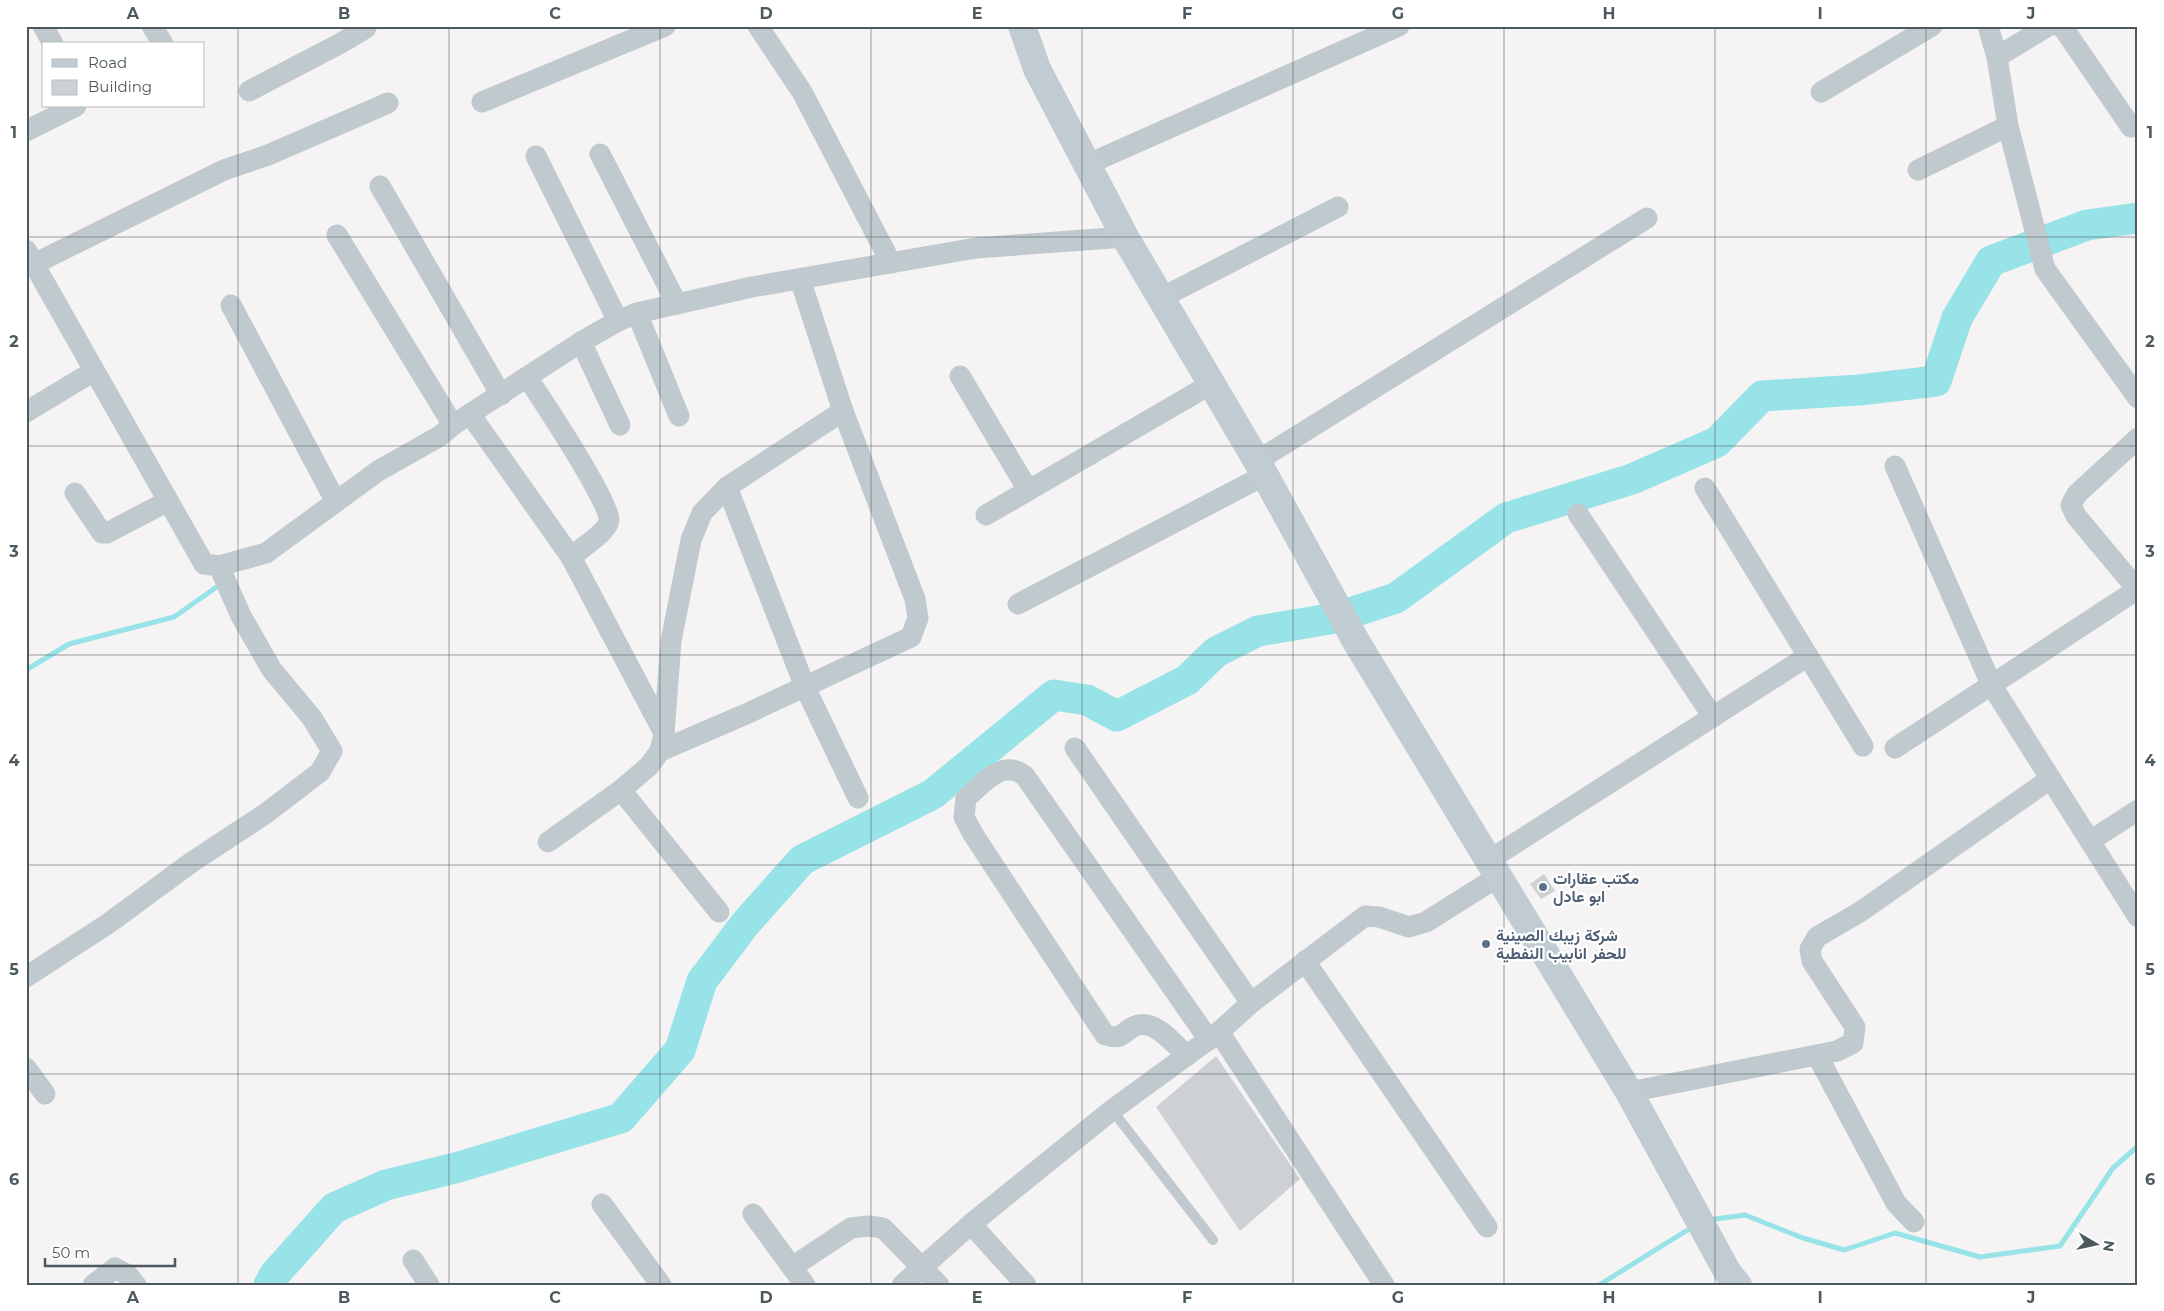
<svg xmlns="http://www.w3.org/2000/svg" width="2164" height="1311" viewBox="0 0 2164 1311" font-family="Montserrat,Vazirmatn,sans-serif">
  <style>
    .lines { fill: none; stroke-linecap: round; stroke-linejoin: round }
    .stream { stroke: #97e3e7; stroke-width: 5 }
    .river { stroke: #97e3e7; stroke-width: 31 }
    .building { fill: #cdd1d4 }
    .lane { stroke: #c0c9ce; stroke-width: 10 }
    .street { stroke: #c0c9ce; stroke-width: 21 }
    .secondary { stroke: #c0ccd2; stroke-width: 28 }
    .grid { fill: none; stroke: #4c595f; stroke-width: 1; stroke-opacity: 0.55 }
    .service-dot { fill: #5c6f8a; stroke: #fff; stroke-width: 2 }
    .labels { text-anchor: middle; stroke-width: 4.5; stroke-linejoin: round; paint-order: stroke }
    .service-label { font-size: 16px; font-weight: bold; fill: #4e5e75; stroke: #fff; text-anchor: start }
    .neatline { fill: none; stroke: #4c595f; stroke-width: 2 }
    .grid-label { font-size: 16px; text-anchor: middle; font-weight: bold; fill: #4c595f }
  </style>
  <rect width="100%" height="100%" fill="#f5f3f3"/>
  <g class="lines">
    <g class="stream">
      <path d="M26,670L69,644L174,617L218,586"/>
      <path d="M1708,1220L1745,1215L1803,1238L1844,1250L1895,1233L1980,1257L2060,1246L2113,1168L2138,1146"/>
      <path d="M1599,1285L1694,1226"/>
    </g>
    <path class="river" d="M269,1285L275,1274L334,1208L386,1185L459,1167L621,1118L680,1050L702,981L745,924L802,860L933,794L1054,695L1087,700L1117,716L1187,680L1216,652L1258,631L1335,618L1396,598L1506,518L1632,479L1717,442L1762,396L1859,390L1936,381L1957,318L1991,261L2087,225L2138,218"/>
  </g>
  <g class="building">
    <path d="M1544,874L1555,891L1541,899L1530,884Z"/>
    <path d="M1216,1056L1300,1179L1240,1231L1156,1107Z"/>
  </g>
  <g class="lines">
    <path class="lane" d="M1112,1110L1213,1240"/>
    <g class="street">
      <path d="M43,26L53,44"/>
      <path d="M152,26L163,44"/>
      <path d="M758,26L802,92L891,263"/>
      <path d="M1988,26L1997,57L2008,126L2045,269L2138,398"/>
      <path d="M2059,26L2064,29L2131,127"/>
      <path d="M1997,57L2048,26"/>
      <path d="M249,91L341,43L366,28"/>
      <path d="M1821,92L1932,26"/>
      <path d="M482,102L665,26"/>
      <path d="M26,131L76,106"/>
      <path d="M600,154L677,304"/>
      <path d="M536,156L618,321"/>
      <path d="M1086,165L1399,26"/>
      <path d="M1918,170L2008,126"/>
      <path d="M380,186L501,395"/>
      <path d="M337,235L453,425"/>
      <path d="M26,250L204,564L219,566L266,553L378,471L440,436L453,425L581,342L618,321L637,313L752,287L976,248L1125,237"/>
      <path d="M34,264L224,170L268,155L388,103"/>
      <path d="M1161,298L1338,207"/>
      <path d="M231,305L336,502"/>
      <path d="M637,313L679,416"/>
      <path d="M581,342L620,425"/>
      <path d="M960,376L1028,490"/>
      <path d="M527,377C541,398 610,502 609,520C608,532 581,548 571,557"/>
      <path d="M26,412L94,371"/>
      <path d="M470,414L571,557L664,733"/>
      <path d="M1257,461L1647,218"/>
      <path d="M1895,466L1992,686L2138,917"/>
      <path d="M727,487L805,687L858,798"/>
      <path d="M1705,488L1863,746"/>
      <path d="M75,493L102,533H107L168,501"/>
      <path d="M1578,514L1713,717"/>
      <path d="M986,515L1211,384"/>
      <path d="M2137,589L2076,516L2071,505L2077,494L2138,438"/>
      <path d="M1018,604L1265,475"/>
      <path d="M1075,748L1251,1003"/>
      <path d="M1895,748L2138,589"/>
      <path d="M660,751L746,714L911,637L918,618L915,599L843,411L800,279"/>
      <path d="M621,790L719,912"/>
      <path d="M2090,841L2138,810"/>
      <path d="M548,842L621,790L649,766L660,751L664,734L671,641L691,540L702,513L727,487L843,411"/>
      <path d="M1489,860L1808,656"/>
      <path d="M1305,961L1487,1227"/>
      <path d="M26,977L109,923L192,862L265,814L320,772L332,751L312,718L272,670L241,616L219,566"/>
      <path d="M1219,1032L1384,1285"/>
      <path d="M1817,1055L1896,1203L1914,1222"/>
      <path d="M1187,1056C1174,1044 1153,1016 1133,1027C1120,1034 1123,1040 1105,1035L973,834L964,817L966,798C983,784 1002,758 1025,776L1209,1040"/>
      <path d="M26,1068L45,1094"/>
      <path d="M1629,1092L1837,1051L1853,1043L1855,1027L1812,961L1810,949L1817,937L1860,912L2050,779"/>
      <path d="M602,1204L661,1285"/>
      <path d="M753,1214L805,1285"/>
      <path d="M971,1224L1026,1285"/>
      <path d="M413,1260L429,1285"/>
      <path d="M792,1267L851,1228L868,1226L883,1228L939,1285"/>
      <path d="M93,1285L115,1268L128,1275L136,1285"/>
      <path d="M902,1285L971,1224L1112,1110L1219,1032L1251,1003L1365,916L1379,917L1409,927L1426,922L1499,876"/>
    </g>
    <path class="secondary" d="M1022,26L1037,69L1125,237L1257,461L1357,643L1629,1092L1728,1273L1738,1285"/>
  </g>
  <path class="grid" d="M238,26V1285M449,26V1285M660,26V1285M871,26V1285M1082,26V1285M1293,26V1285M1504,26V1285M1715,26V1285M1926,26V1285M26,237H2138M26,446H2138M26,655H2138M26,865H2138M26,1074H2138"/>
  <g class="service-dot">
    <circle cx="1543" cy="887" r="5"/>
    <circle cx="1486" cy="944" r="5"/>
  </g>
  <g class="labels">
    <g class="service-label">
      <text x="1553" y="884">مكتب عقارات<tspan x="1553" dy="18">ابو عادل</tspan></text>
      <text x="1496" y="941">شركة زيبك الصينية<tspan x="1496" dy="18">للحفر انابيب النفطية</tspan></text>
    </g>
  </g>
  <rect width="2164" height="1311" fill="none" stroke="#ffffff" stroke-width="55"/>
  <rect x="42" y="42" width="162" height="65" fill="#ffffff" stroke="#b7bdbf"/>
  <rect x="52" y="59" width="25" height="8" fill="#c0ccd2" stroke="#b7bdbf"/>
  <text x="88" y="68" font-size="15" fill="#4c595f">Road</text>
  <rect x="52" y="80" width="25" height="15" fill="#cdd1d4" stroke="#b7bdbf"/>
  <text x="88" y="92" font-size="15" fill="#4c595f">Building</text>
  <g transform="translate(2096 1244) rotate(99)" stroke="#ffffff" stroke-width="4" paint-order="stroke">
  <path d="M0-4L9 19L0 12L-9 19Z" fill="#4c595f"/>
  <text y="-8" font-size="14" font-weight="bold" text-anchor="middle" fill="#4c595f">N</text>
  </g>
  <path d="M45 1258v8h130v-8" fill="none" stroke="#4c595f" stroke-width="2.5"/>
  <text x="52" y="1258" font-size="15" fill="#4c595f" stroke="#ffffff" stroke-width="4" paint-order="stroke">50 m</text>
  <rect x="28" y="28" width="2108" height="1256" class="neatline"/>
  <g class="grid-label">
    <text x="133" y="19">A</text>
    <text x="344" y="19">B</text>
    <text x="555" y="19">C</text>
    <text x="766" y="19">D</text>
    <text x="977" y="19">E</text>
    <text x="1187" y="19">F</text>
    <text x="1398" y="19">G</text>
    <text x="1609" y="19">H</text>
    <text x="1820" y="19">I</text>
    <text x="2031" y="19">J</text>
    <text x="14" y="138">1</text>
    <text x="2150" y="138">1</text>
    <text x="14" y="347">2</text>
    <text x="2150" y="347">2</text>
    <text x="14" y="557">3</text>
    <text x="2150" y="557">3</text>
    <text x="14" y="766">4</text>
    <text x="2150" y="766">4</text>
    <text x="14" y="975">5</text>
    <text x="2150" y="975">5</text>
    <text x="14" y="1185">6</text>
    <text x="2150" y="1185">6</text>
    <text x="133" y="1303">A</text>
    <text x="344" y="1303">B</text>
    <text x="555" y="1303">C</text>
    <text x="766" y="1303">D</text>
    <text x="977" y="1303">E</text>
    <text x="1187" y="1303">F</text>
    <text x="1398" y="1303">G</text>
    <text x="1609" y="1303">H</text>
    <text x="1820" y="1303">I</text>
    <text x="2031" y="1303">J</text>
  </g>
</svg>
